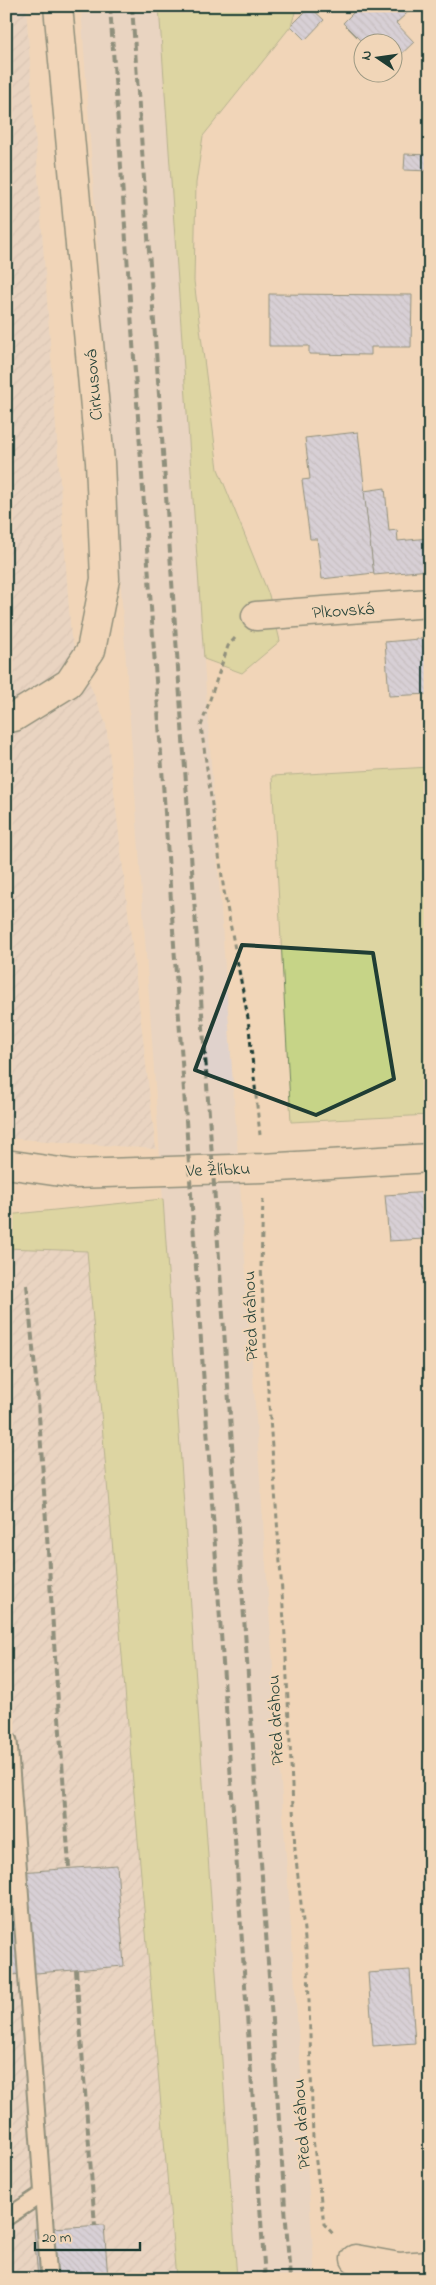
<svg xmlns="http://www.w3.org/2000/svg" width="436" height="2285" viewBox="0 0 436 2285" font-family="'Indie Flower',sans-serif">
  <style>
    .built { fill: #e0d2cc }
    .industrial { fill: url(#industrial-furrows) }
    .green { fill: #c6d487; stroke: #72885e }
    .building { fill: url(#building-back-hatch); stroke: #1f3d34 }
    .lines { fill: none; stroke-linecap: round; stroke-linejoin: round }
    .service-casing { stroke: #1f3d34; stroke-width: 19 }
    .minor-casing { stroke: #1f3d34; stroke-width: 31 }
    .tertiary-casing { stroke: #1f3d34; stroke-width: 31 }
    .path { stroke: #1f3d34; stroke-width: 3; stroke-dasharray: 5 4; stroke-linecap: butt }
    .service { stroke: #f1d6b8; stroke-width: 15 }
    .minor { stroke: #f1d6b8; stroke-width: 28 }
    .tertiary { stroke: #f1d6b8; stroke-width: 28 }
    .rail { stroke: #1f3d34; stroke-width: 4; stroke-dasharray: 8 4; stroke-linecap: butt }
    .marked { fill: none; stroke: #1f3d34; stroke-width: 4; stroke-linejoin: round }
    .labels { text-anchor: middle; stroke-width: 4; stroke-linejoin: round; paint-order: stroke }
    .street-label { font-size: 18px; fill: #1f3d34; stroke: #f1d6b8 }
  </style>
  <defs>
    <pattern id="industrial-furrows" width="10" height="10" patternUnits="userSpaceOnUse" patternTransform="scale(1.25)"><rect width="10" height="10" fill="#e0d2cc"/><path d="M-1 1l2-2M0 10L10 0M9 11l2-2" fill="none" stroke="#c0b5b0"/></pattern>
    <pattern id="building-back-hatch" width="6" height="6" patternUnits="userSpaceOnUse" patternTransform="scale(1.25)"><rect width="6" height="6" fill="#b9c9fa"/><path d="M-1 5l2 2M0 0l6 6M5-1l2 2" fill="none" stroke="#96a4cb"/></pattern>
  </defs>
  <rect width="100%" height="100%" fill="#f1d6b8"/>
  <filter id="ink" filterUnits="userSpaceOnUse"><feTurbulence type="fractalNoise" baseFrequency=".02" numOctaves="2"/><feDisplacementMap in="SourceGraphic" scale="10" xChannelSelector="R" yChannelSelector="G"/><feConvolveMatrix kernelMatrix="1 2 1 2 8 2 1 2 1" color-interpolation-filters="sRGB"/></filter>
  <g filter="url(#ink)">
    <path class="built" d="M81,6H159L315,2279H237Z"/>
    <g class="industrial">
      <path d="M6,6H26L71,637L106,724L156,1149L6,1138Z"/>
      <path d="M6,1248L87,1250L176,2279H6Z"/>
    </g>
    <g class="green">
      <path d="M159,6H297L291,26L203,136L196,183L194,281L218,469L269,595L280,641L242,673L204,659Z"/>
      <path d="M430,767V1115L291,1122L272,776Z"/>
      <path d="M163,1199L237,2279H176L87,1251L6,1248V1215Z"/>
    </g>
    <g class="building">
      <path d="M360,6H415L396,23L414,42L394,61V42H364V44L343,23Z"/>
      <path d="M310,7L324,20L305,40L291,26Z"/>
      <path d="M405,154L430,155V171L404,170Z"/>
      <path d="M269,294L412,295L411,347H371V355L309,354V346H269Z"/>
      <path d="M358,432L374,573L322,579L317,539H310L302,480L310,479L305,438Z"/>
      <path d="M385,488L389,531L397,530L398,541L429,538L430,570L374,575L364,491Z"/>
      <path d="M430,638V694L389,696L385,642Z"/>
      <path d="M430,1192V1229H424V1239L389,1241L385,1195Z"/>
      <path d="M117,1865L124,1966L11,1975L6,1918V1873Z"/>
      <path d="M410,1970L415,2043L373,2046L368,1973Z"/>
      <path d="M6,1983L10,2033H6Z"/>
      <path d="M104,2225L108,2279H38L34,2229Z"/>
    </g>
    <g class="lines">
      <defs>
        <g id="service">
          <path d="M6,1739L9,1741L49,2279"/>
          <path d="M6,2218L42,2194"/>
        </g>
        <g id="minor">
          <path d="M256,616L430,603"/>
          <path d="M6,719L14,717L69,683L91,650L105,579L100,462L58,6"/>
          <path d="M355,2259L399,2267L430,2265"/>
        </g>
        <path id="tertiary" d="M6,1164L74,1174L263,1168L430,1158"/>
      </defs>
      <use href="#service" class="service-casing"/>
      <use href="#minor" class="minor-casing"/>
      <use href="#tertiary" class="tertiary-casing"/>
      <g class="path">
        <path d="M235,638L228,646L201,726L224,891L248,1018L260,1135"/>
        <path d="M263,1199L261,1266L266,1360L285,1636L295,1850L308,1966L313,2139L324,2224L335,2236"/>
      </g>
      <use href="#service" class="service"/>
      <use href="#minor" class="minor"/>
      <use href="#tertiary" class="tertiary"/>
      <g class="rail">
        <path d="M110,6L265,2279"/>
        <path d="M132,6L290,2279"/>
        <path d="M27,1285L38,1401L69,1867"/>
        <path d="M76,1970L95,2226"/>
      </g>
    </g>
  </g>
  <path d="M0 0H436V2285H0ZM242,945L373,953L394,1079L316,1115L195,1070Z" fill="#f1d6b8" fill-opacity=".55" fill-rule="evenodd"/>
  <path class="marked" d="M242,945L373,953L394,1079L316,1115L195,1070Z"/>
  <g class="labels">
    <g class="street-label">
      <text transform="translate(93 385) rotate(-95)" y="6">Cirkusová</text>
      <text transform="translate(343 610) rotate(-4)" y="6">Plkovská</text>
      <text transform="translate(218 1169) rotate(-2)" y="6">Ve Žlíbku</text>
      <text transform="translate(250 1316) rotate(-92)" y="6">Před dráhou</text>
      <text transform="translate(275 1720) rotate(-93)" y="6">Před dráhou</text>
      <text transform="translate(301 2124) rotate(-94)" y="6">Před dráhou</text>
    </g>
  </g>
  <rect width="436" height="2285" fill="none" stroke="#f1d6b8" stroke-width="25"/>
  <rect x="12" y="12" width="411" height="2260" fill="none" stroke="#1f3d34" stroke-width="2" filter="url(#ink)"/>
  <g transform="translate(378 58) rotate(283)"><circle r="24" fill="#f1d6b8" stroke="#9d9983"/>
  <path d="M0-4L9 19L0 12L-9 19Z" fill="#1f3d34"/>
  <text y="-8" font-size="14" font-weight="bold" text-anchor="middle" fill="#1f3d34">N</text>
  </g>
  <path d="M35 2242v8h105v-8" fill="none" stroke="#1f3d34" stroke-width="2.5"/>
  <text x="42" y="2242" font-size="15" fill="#1f3d34" stroke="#f1d6b8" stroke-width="4" paint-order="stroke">20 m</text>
</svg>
